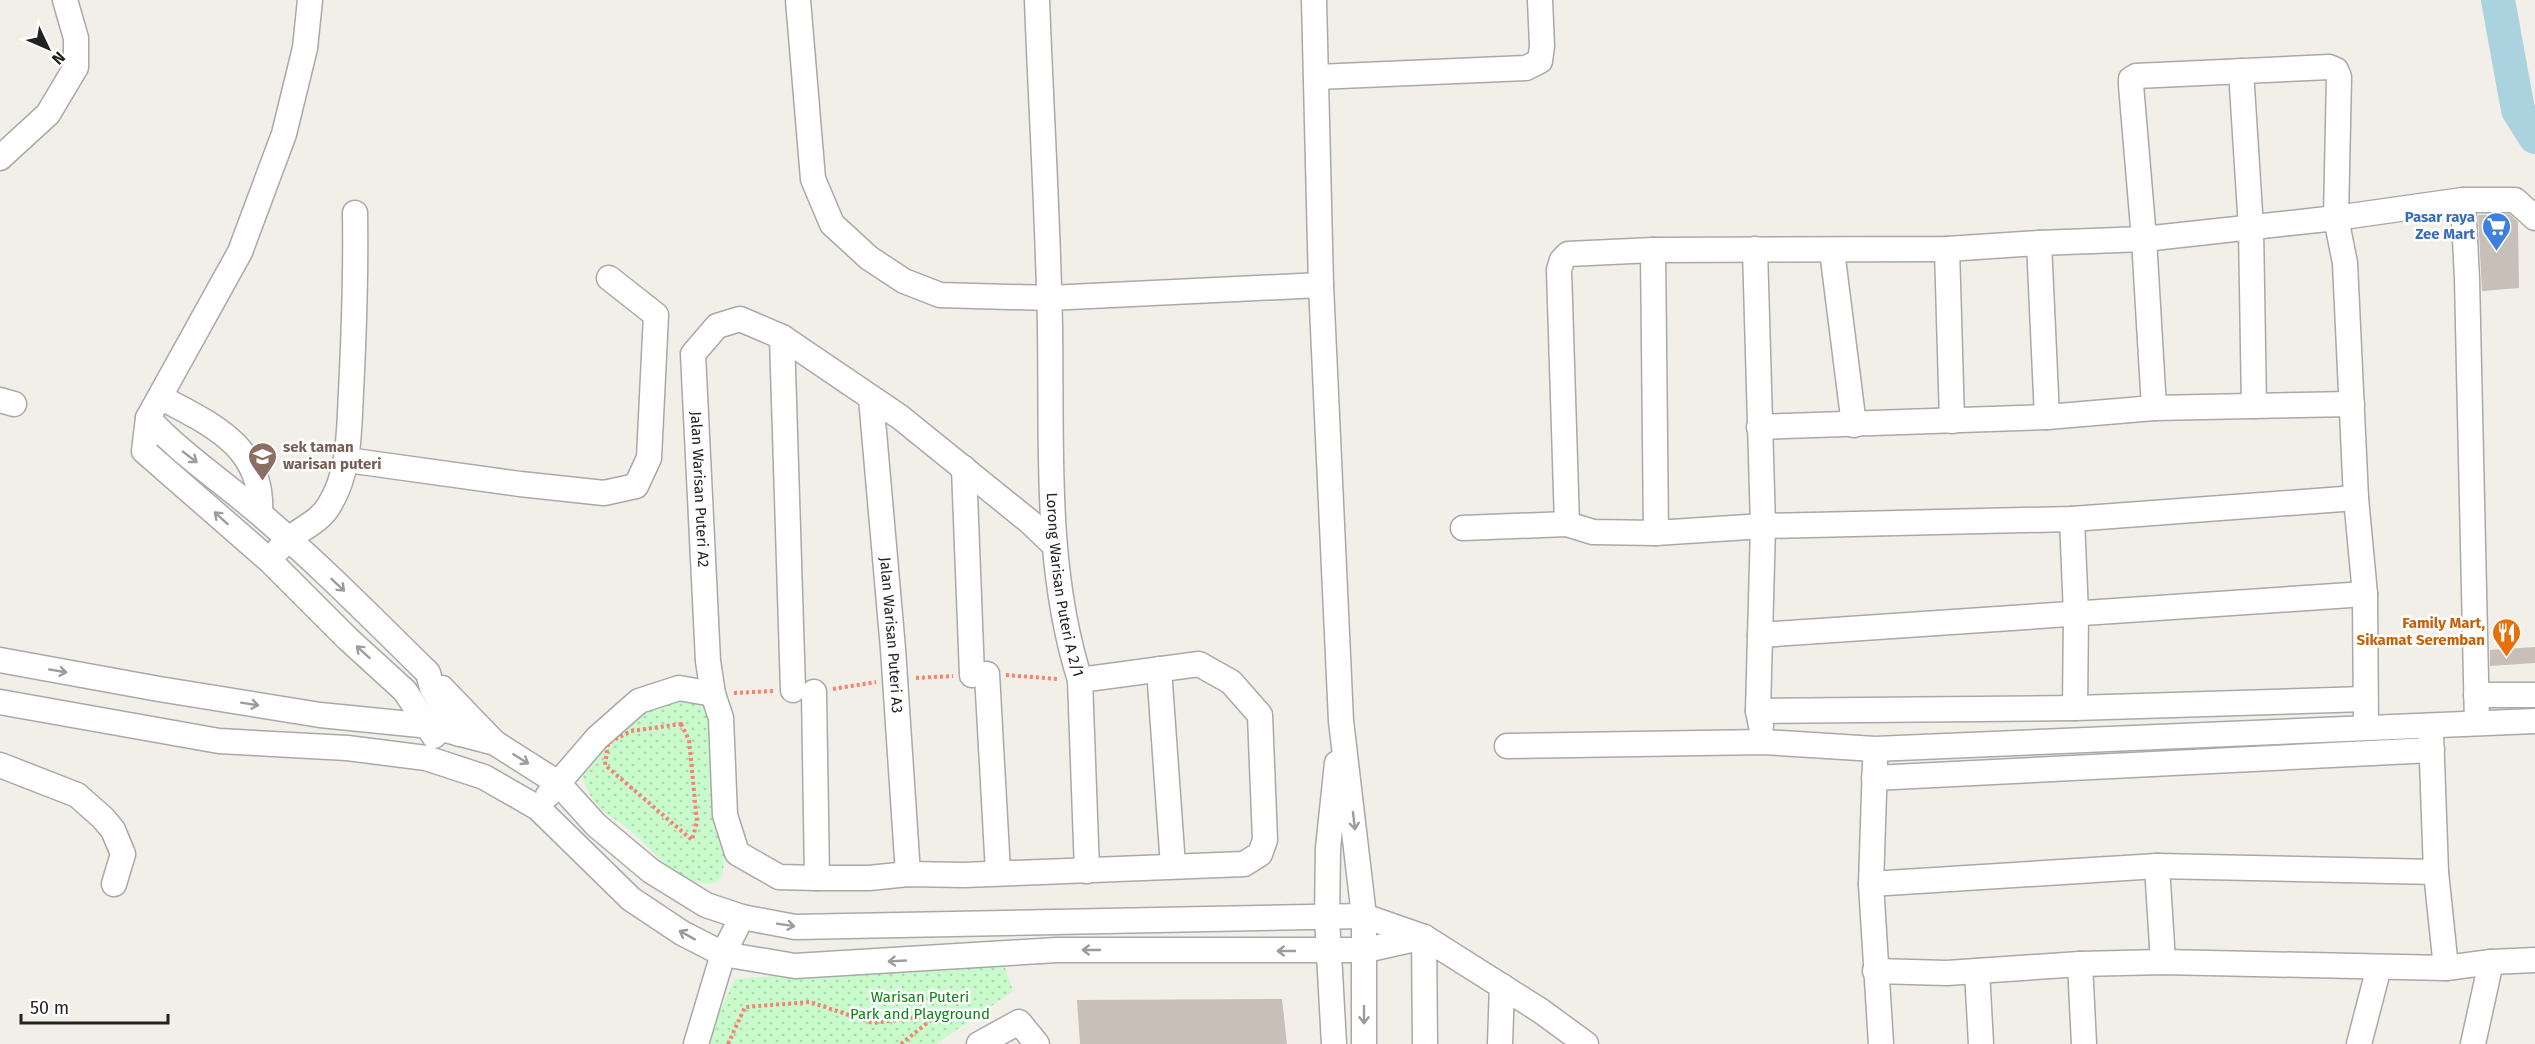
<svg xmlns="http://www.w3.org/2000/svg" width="2535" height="1044" viewBox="0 0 2535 1044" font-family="'Fira Sans',sans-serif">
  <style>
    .park { fill: url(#park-dots) }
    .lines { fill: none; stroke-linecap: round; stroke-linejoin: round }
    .river { stroke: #aad3df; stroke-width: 34 }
    .building { fill: #c7bfb8 }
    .minor-casing { stroke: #a9a9a9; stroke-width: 27 }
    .path { stroke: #fa8072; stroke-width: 4; stroke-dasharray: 3 3; stroke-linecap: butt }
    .minor { stroke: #fff; stroke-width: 24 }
    .oneway { stroke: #9c9c9c }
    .labels { text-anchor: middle; stroke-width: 5; stroke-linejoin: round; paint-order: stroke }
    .shop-label { font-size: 15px; font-weight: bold; fill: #366cbe; stroke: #fff; text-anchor: end }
    .education-label { font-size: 15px; font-weight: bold; fill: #785e54; stroke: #fff; text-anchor: start }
    .street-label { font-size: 15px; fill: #222; stroke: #fff }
    .food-label { font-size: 15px; font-weight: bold; fill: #c56008; stroke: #fff; text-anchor: end }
    .park-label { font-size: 15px; fill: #0c8416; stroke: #fff }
  </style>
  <defs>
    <pattern id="park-dots" width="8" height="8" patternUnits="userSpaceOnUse" patternTransform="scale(1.5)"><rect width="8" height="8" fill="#c8facc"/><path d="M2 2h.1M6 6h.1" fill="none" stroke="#acd6af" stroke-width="1.8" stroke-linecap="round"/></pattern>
  </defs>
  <rect width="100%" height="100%" fill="#f2efe9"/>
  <g class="park">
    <path d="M676,697L708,706L724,853L723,874L715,883C679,888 652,848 627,828C618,820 604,814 597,805C584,788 581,778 583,758L634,710Z"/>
    <path d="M1002,959L1013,991L936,1044H709L718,1015L735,979Z"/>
  </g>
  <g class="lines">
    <path class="river" d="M2498,0L2518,110L2535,137"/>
  </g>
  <g class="building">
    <path d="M2510,214L2518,222L2519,288L2482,291L2478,215Z"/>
    <path d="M2535,647V663L2490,666V650Z"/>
    <path d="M1282,999L1287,1044H1080L1077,1000Z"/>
  </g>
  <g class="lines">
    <defs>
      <g id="minor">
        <path d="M310,0L305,48L284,134L240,252L148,418L144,451L270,561L348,639L405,691L434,736"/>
        <path d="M798,0L813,179L832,224L869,258L904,281L940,295L1049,298L1321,285"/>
        <path id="s1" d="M1037,0C1041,109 1048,218 1050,328C1052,445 1044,567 1080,680L1087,871"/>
        <path d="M1314,0L1321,285L1341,721L1364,916V1044"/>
        <path d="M2241,71L2251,228L2254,406"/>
        <path d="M1317,77L1526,68L1540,61L1542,46L1540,0"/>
        <path d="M0,158L48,114L76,67V38L65,0"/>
        <path d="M2463,200L2467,279L2477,723"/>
        <path d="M2039,243L2047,417"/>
        <path d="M1755,249L1763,526L1758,711L1761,726"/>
        <path d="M1947,249L1952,421"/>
        <path d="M1653,250L1656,533"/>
        <path d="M1832,251L1854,425"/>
        <path d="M782,337L793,690"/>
        <path d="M160,397C210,424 264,446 260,513"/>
        <path id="s2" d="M871,398L893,649L908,874"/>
        <path d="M0,400L14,404"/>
        <path d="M2154,408L2352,404"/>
        <path d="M148,418C181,454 222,481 259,513C318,563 373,619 428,673L432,688L459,734"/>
        <path d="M1759,427L2047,417L2154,408L2144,239L2131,85V79L2136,76L2329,67L2336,70L2339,77L2336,218L2463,200H2515L2535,218"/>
        <path d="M347,460L520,484L604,493L636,486L649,458L656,315L609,278"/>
        <path d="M964,468L972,675"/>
        <path d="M2072,519L2076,614L2075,708"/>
        <path d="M1567,524L1559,270L1562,260L1568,254L1653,250L1947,249L2039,243L2144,239L2336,218L2345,263L2356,498L2365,594L2366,728"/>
        <path d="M1463,528L1567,524L1593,532L1656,533L1763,526L2072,519L2356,498"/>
        <path id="s3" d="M1054,545L1030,522L900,417L782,337L740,319L717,326L693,354L708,661L713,694L721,718L725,815L737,853L779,877L817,878H869L908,874L964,875L1244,864L1260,854L1265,840L1260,715L1231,682L1199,664L1080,680"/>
        <path d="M279,549C293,530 318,526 330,504C350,471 349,430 351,392C354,332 356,273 355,213"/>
        <path d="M1760,635L2365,594"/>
        <path d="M0,660L159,689L320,715L430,726L495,743L558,783L596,825L651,871L706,905L742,917L795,927L1364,916L1424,937L1541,1011L1586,1044"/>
        <path d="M1159,669L1173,866"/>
        <path d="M987,674L998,872"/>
        <path d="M442,688L495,743"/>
        <path d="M814,692L817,878"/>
        <path d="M2476,695H2535"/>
        <path d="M0,702L219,741L347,748L426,758L484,777L538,808L631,899L682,933L723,954L795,966L1057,950H1366L1424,937"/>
        <path d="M1758,711L2075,708L2365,699"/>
        <path d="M2431,733L2436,872L2446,968"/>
        <path d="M1507,746L1764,742L1875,749L2535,721"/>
        <path d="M1875,763L1871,884L1881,1044"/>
        <path d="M0,765L77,795L103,818L113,830L123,854L114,884"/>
        <path d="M1874,778L2432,750"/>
        <path d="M548,795L597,738L639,701L679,688L713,694"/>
        <path d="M2157,866L2163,962"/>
        <path d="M1871,884L2157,866L2436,872"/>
        <path d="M1424,937L1425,1044"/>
        <path d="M2080,964L2084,1044"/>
        <path d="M1875,971L1947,973L2080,964L2163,962L2446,968L2491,962L2535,960"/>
        <path d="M1977,971L1981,1044"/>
        <path d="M696,1044L723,954L742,917"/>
        <path d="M979,1044L1019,1022L1037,1044"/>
        <path d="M1334,1044L1327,918L1328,848L1337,763"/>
        <path d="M1500,1044L1502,986"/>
        <path d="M2359,1044L2379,967"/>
        <path d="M2473,1044L2491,962"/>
      </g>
    </defs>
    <use href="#minor" class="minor-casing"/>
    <g class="path">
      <path d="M1006,675L1058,679"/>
      <path d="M916,678L953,676"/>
      <path d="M833,689L876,682"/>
      <path d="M734,693L774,691"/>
      <path d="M681,724L689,740L697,822L692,840L605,765L608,743L631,731Z"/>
      <path d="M728,1044L745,1007L810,1002L873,1023L937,1015"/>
      <path d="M901,1044L936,1016"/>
    </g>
    <use href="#minor" class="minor"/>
  </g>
  <defs><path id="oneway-shaft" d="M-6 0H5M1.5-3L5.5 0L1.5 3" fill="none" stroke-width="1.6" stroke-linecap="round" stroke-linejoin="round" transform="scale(1.5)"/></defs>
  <g class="oneway">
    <use href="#oneway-shaft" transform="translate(190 457) rotate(37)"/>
    <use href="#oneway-shaft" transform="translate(221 518) rotate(-138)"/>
    <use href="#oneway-shaft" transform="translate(338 585) rotate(43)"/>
    <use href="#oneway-shaft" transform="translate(363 652) rotate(-138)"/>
    <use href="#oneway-shaft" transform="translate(58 671) rotate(10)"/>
    <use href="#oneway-shaft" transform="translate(250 704) rotate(9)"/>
    <use href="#oneway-shaft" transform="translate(521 759) rotate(32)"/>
    <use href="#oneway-shaft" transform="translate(1354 821) rotate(83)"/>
    <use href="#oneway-shaft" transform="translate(786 925) rotate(9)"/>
    <use href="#oneway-shaft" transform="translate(687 935) rotate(-151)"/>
    <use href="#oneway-shaft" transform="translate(1091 950) rotate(-180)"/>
    <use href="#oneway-shaft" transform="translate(1286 951) rotate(-180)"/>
    <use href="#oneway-shaft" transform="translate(897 961) rotate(177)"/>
    <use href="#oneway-shaft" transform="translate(1364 1015) rotate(90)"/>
  </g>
  <defs>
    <symbol id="supermarket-pin" viewBox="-11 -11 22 30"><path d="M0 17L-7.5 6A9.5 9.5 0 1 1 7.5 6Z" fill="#3f7fe0" stroke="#fff"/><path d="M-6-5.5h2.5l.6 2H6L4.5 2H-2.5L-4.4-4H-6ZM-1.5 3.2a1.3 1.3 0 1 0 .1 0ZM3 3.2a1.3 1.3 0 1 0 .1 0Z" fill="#fff"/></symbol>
    <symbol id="school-pin" viewBox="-11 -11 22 30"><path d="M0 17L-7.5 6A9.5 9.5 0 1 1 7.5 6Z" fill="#8d6e63" stroke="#fff"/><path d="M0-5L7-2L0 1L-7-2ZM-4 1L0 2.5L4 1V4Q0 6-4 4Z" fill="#fff"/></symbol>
    <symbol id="restaurant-pin" viewBox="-11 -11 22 30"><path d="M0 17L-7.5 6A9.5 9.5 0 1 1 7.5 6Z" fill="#e8710a" stroke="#fff"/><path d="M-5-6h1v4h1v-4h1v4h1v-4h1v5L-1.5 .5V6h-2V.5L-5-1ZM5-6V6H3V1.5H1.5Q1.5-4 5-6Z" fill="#fff"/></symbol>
  </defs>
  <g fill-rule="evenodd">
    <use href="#supermarket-pin" x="2480" y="210" width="33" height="45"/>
    <use href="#school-pin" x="246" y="440" width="33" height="45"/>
    <use href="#restaurant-pin" x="2490" y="616" width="33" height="45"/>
  </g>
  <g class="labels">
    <g class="shop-label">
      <text x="2475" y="222">Pasar raya<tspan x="2475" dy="17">Zee Mart</tspan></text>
    </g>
    <g class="education-label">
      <text x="283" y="452">sek taman<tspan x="283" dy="17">warisan puteri</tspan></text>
    </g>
    <g class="street-label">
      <text dy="5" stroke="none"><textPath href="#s3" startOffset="585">Jalan Warisan Puteri A2</textPath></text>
      <text dy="5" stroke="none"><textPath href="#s1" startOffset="586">Lorong Warisan Puteri A 2/1</textPath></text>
      <text dy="5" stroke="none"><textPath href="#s2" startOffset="238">Jalan Warisan Puteri A3</textPath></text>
    </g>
    <g class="food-label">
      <text x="2485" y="628">Family Mart,<tspan x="2485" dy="17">Sikamat Seremban</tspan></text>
    </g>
    <g class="park-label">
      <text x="920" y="1002">Warisan Puteri<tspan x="920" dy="17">Park and Playground</tspan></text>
    </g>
  </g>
  <g transform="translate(48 48) rotate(134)" stroke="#ffffff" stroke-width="4.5" paint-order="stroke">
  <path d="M0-4.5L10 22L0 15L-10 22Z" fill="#222222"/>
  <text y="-9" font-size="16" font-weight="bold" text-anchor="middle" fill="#222222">N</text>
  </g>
  <path d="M21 1014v9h147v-9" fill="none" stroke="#222222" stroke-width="3"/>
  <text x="30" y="1014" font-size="18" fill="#222222" stroke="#ffffff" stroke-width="4.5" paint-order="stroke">50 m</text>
</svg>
